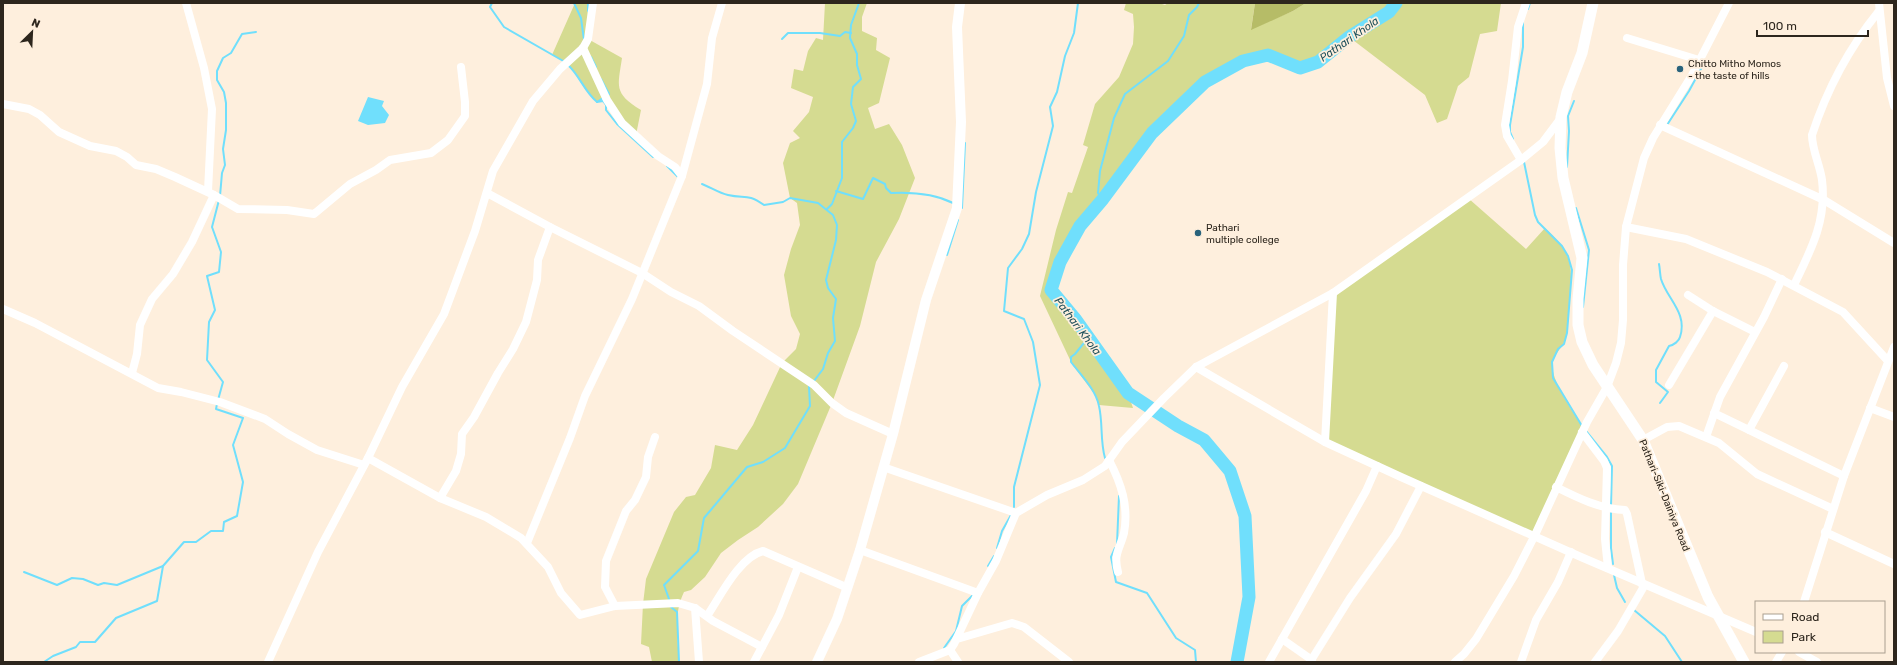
<svg xmlns="http://www.w3.org/2000/svg" width="1897" height="665" viewBox="0 0 1897 665" font-family="Rubik,sans-serif">
  <style>
    .green { fill: #d5db91 }
    .forest { fill: #b6bc67 }
    .water { fill: #70dffc }
    .lines { fill: none; stroke-linecap: round; stroke-linejoin: round }
    .stream { stroke: #70dffc; stroke-width: 2 }
    .river { stroke: #70dffc; stroke-width: 13 }
    .minor { stroke: #fff; stroke-width: 8 }
    .tertiary { stroke: #fff; stroke-width: 10 }
    .secondary { stroke: #fff; stroke-width: 11 }
    .poi-dot { fill: #29637c; stroke: #feefdd; stroke-width: 1.5 }
    .labels { text-anchor: middle; stroke-width: 3.5; stroke-linejoin: round; paint-order: stroke }
    .poi-label { font-size: 10px; fill: #2d261d; stroke: #feefdd; text-anchor: start }
    .street-label { font-size: 10px; fill: #2d261d; stroke: #feefdd }
    .water-label { font-size: 11px; font-style: italic; fill: #1e4f5b; stroke: #feefdd }
  </style>
  <rect width="100%" height="100%" fill="#feefdd"/>
  <g class="green">
    <path d="M575,3H593L588,39L622,58C618,86 613,93 641,110L636,135L605,96L597,102C578,86 578,66 552,55Z"/>
    <path d="M825,3H867L862,17V31L877,38L876,50L890,58L879,103L868,108L875,129L889,124L902,145L915,178L899,219L876,262L860,326L832,403L798,484L783,504L758,527L738,540L721,553L705,577L691,590L684,592C673,614 678,639 679,662H652L649,647L641,644L643,604L646,579L674,512L686,497L695,495L711,468L715,445L737,450L753,425L782,363L796,349L800,334L791,316L784,275L791,249L800,225L797,203L790,198L783,163L790,143L800,138L793,131L809,112L813,97L791,88L794,69L803,71L808,51L816,38L823,40Z"/>
    <path d="M1126,3H1159L1165,5L1168,3H1255L1251,29L1293,11L1306,3H1501L1497,31L1480,34L1469,77L1458,86L1447,119L1437,123L1425,95L1349,37L1318,62L1300,68L1268,55L1243,61L1205,82L1152,133L1103,199L1080,226L1060,262L1051,290L1076,320L1128,393L1133,408L1099,405L1096,396L1072,364L1040,296L1056,230L1068,192L1072,193L1088,147L1083,145L1095,104L1119,77L1133,44L1134,27L1133,14L1124,10Z"/>
    <path d="M1468,198L1526,249L1545,228C1576,256 1572,268 1569,307C1568,318 1569,330 1565,340C1562,349 1553,354 1552,364C1552,382 1572,410 1582,426L1535,535L1325,442L1333,293Z"/>
  </g>
  <path class="forest" d="M1255,3H1306L1293,11L1251,30Z"/>
  <path class="water" d="M368,97L384,101L382,106L389,115L385,123L368,125L358,121Z"/>
  <g class="lines">
    <g class="stream">
      <path d="M492,3L490,7L504,27L565,62"/>
      <path d="M574,3L581,18L584,40"/>
      <path d="M1528,9L1530,3"/>
      <path d="M588,11V3"/>
      <path d="M782,39L788,33H820L840,36L845,32L851,33"/>
      <path d="M591,57L596,67"/>
      <path d="M568,65C580,76 584,91 597,102"/>
      <path d="M601,79L609,94L607,95"/>
      <path d="M603,98L597,102L603,101L606,105V110L617,124L653,157"/>
      <path d="M1667,125L1689,91L1702,67"/>
      <path d="M1513,139L1510,132V125L1523,47V23"/>
      <path d="M1524,162L1535,215L1538,222L1562,246L1568,256L1572,270L1567,333L1564,344L1558,349L1552,362L1553,378L1582,426"/>
      <path d="M667,166L678,177"/>
      <path d="M1567,167L1569,131L1568,116L1574,101"/>
      <path d="M702,184C710,187 719,193 728,195C745,199 747,193 764,205L783,202L790,198L818,203L833,215L837,225L836,240L826,280L828,288L836,299L833,318L835,341L828,353L823,369L814,381"/>
      <path d="M836,191L863,199L873,178L885,184L886,188L891,193C911,192 935,194 953,203"/>
      <path d="M220,196L222,173L225,165L223,149L226,130V103L224,92L217,80V71L223,58L231,53L242,34L256,32"/>
      <path d="M1103,199L1098,193L1100,171L1114,118L1125,94L1168,61L1184,36L1189,15L1197,7L1199,3"/>
      <path d="M962,208L965,143"/>
      <path d="M1576,208L1589,250L1583,307"/>
      <path d="M827,209L832,204L842,178V142L853,128L856,121L851,104L853,87L861,79L857,65V54L850,38L851,25L859,3"/>
      <path d="M947,255L958,220"/>
      <path d="M1659,264C1660,269 1660,275 1661,279C1667,299 1688,313 1680,337C1679,341 1674,345 1669,346L1656,370V382L1668,392L1660,403"/>
      <path d="M1088,338L1075,354L1071,357V362C1081,375 1096,390 1099,406C1103,423 1100,441 1105,458"/>
      <path d="M218,400L223,382L207,360L209,322L215,310L207,276L219,272L221,252L212,227L219,200"/>
      <path d="M1586,431L1607,457L1612,466L1611,506"/>
      <path d="M1014,507V487L1040,385L1033,342L1024,319L1004,311L1008,268L1022,249L1029,234L1036,192L1053,126L1050,107L1057,92L1065,56L1074,33L1078,3"/>
      <path d="M1611,513V548L1613,564"/>
      <path d="M1117,544L1119,496"/>
      <path d="M997,548L1002,531L1011,515"/>
      <path d="M1115,548L1111,557L1116,582L1147,593L1176,638L1195,650L1196,662"/>
      <path d="M988,566L994,556"/>
      <path d="M24,572L57,585L72,578L83,579L98,585L104,583L117,585L163,566"/>
      <path d="M1614,575L1617,588L1625,602"/>
      <path d="M669,599L664,585L698,551L704,518L747,467L763,462L785,448L810,406L809,387L811,385"/>
      <path d="M671,607L677,612L679,662"/>
      <path d="M1634,610L1665,636L1682,662"/>
      <path d="M944,648L956,631L962,606L973,595"/>
      <path d="M44,662L53,656L76,647L80,642H95L116,618L157,601L163,566L184,542H196L211,531H223L224,522L237,516L243,482L233,445L243,418L216,409L217,404"/>
    </g>
    <path class="river" d="M1237,662L1249,597L1245,516L1230,471L1204,440L1178,426L1128,393L1076,320L1051,290L1060,262L1080,226L1103,199L1152,133L1205,82L1243,61L1268,55L1300,68L1318,62L1349,37L1389,12L1396,3"/>
    <g class="minor">
      <path d="M186,3L204,68L212,109L208,191"/>
      <path d="M1879,3L1887,78L1894,106"/>
      <path d="M1627,38L1699,60"/>
      <path d="M3,104L29,109L40,115L59,132L90,146L116,151L127,157L136,165L156,169L175,177L214,195L238,209L287,210L314,214L350,184L376,170L390,160L431,153L448,140L465,116V102L461,67"/>
      <path d="M1660,125L1824,200L1894,243"/>
      <path d="M1521,160L1507,136L1505,125L1512,81L1518,27L1526,3"/>
      <path d="M682,176L707,84L712,38L722,3"/>
      <path d="M487,193L550,227L642,273L671,292L699,306L733,331L814,385L832,403L846,413L893,434"/>
      <path d="M1626,227L1686,239L1767,272L1843,312L1888,361"/>
      <path d="M1794,285C1811,250 1827,220 1822,180C1820,165 1812,150 1812,135C1827,89 1849,48 1879,11"/>
      <path d="M1688,295L1713,311L1755,332"/>
      <path d="M3,309L35,323L158,388L181,392L220,402L265,419L288,434L317,450L364,465"/>
      <path d="M1196,367L1325,442L1401,477L1581,557L1756,632"/>
      <path d="M132,373L137,354L140,325L152,299L173,274L192,242L214,195"/>
      <path d="M1669,385L1713,311"/>
      <path d="M1870,408L1894,417"/>
      <path d="M1714,413L1844,476"/>
      <path d="M1749,430L1784,366"/>
      <path d="M1582,432L1604,461L1607,468L1605,539L1608,568"/>
      <path d="M1706,437L1720,397L1764,317L1782,279"/>
      <path d="M1643,440L1667,427L1679,426L1686,429L1719,443L1757,474L1833,509"/>
      <path d="M1325,442L1333,293"/>
      <path d="M368,458L440,498L486,517L521,538L548,567L561,593L580,615L615,606L678,603L695,608L713,621L762,647L754,662"/>
      <path d="M1109,460C1121,483 1129,506 1124,533C1120,549 1113,554 1118,572"/>
      <path d="M883,467L1016,513"/>
      <path d="M1556,487C1578,498 1600,509 1625,510L1627,514L1643,588L1618,631L1595,662"/>
      <path d="M440,498L456,471L461,454L462,434L474,417L498,373L513,349L526,322L537,280L538,260L550,227"/>
      <path d="M1825,532L1894,564"/>
      <path d="M527,543L570,438L585,396L632,299L682,176L675,167L658,156L622,123L607,100L583,48"/>
      <path d="M860,550L978,593"/>
      <path d="M1804,602L1844,476L1894,347"/>
      <path d="M615,606L605,587L606,561L626,511L635,500L646,477L648,457L655,437"/>
      <path d="M695,608L699,662"/>
      <path d="M707,616C720,597 739,557 763,551L848,588"/>
      <path d="M957,639L1012,623L1024,627L1069,662"/>
      <path d="M1282,639L1312,660"/>
      <path d="M762,647L779,615L798,567"/>
      <path d="M950,650L958,662"/>
      <path d="M1799,652L1817,662"/>
      <path d="M268,662L318,552L368,458L402,387L444,314L475,231L493,171L533,101L560,69L583,48L588,39L593,3"/>
      <path d="M919,662L950,650L954,644L978,593L996,561L1016,513L1047,495L1083,480L1105,466L1122,442L1164,398L1196,367L1333,293L1521,160L1543,142L1561,118"/>
      <path d="M1269,662L1366,491L1377,466"/>
      <path d="M1310,662L1350,598L1396,534L1421,486"/>
      <path d="M1455,662L1464,654L1476,639L1514,576L1535,535L1587,422L1607,387L1616,363L1621,343L1623,320V265L1626,227L1644,158L1653,138L1692,75L1729,3"/>
      <path d="M1521,662L1536,620L1558,582L1571,552"/>
      <path d="M1776,662L1782,652"/>
    </g>
    <path class="tertiary" d="M817,662L837,619L860,550L893,434L926,300L957,208L961,122L957,27L960,3"/>
    <path class="secondary" d="M1593,3L1582,53L1567,92L1561,117L1560,148L1563,178L1582,258L1578,299V325L1582,342L1593,365L1643,440L1708,597L1744,662"/>
  </g>
  <g class="poi-dot">
    <circle cx="1680" cy="69" r="4"/>
    <circle cx="1198" cy="233" r="4"/>
  </g>
  <g class="labels">
    <g class="poi-label">
      <text x="1688" y="67">Chitto Mitho Momos<tspan x="1688" dy="12">- the taste of hills</tspan></text>
      <text x="1206" y="231">Pathari<tspan x="1206" dy="12">multiple college</tspan></text>
    </g>
    <g class="street-label">
      <text transform="translate(1665 495) rotate(68)" y="4">Pathari-Siki-Dainiya Road</text>
    </g>
    <g class="water-label">
      <text transform="translate(1349 39) rotate(-35)" y="4">Pathari Khola</text>
      <text transform="translate(1078 326) rotate(53)" y="4">Pathari Khola</text>
    </g>
  </g>
  <rect width="1897" height="665" fill="none" stroke="#2d261d" stroke-width="8"/>
  <rect x="1755" y="601" width="130" height="52" fill="#feefdd" stroke="#aa9f90"/>
  <rect x="1763" y="614" width="20" height="6" fill="#ffffff" stroke="#aa9f90"/>
  <text x="1791" y="621" font-size="12" fill="#2d261d">Road</text>
  <rect x="1763" y="631" width="20" height="12" fill="#d5db91" stroke="#aa9f90"/>
  <text x="1791" y="641" font-size="12" fill="#2d261d">Park</text>
  <g transform="translate(32 32) rotate(24)" stroke="#feefdd" stroke-width="3" paint-order="stroke">
  <path d="M0-3L7 15L0 10L-7 15Z" fill="#2d261d"/>
  <text y="-6" font-size="11" font-weight="bold" text-anchor="middle" fill="#2d261d">N</text>
  </g>
  <path d="M1757 30v6h111v-6" fill="none" stroke="#2d261d" stroke-width="2"/>
  <text x="1763" y="30" font-size="12" fill="#2d261d" stroke="#feefdd" stroke-width="3" paint-order="stroke">100 m</text>
</svg>
